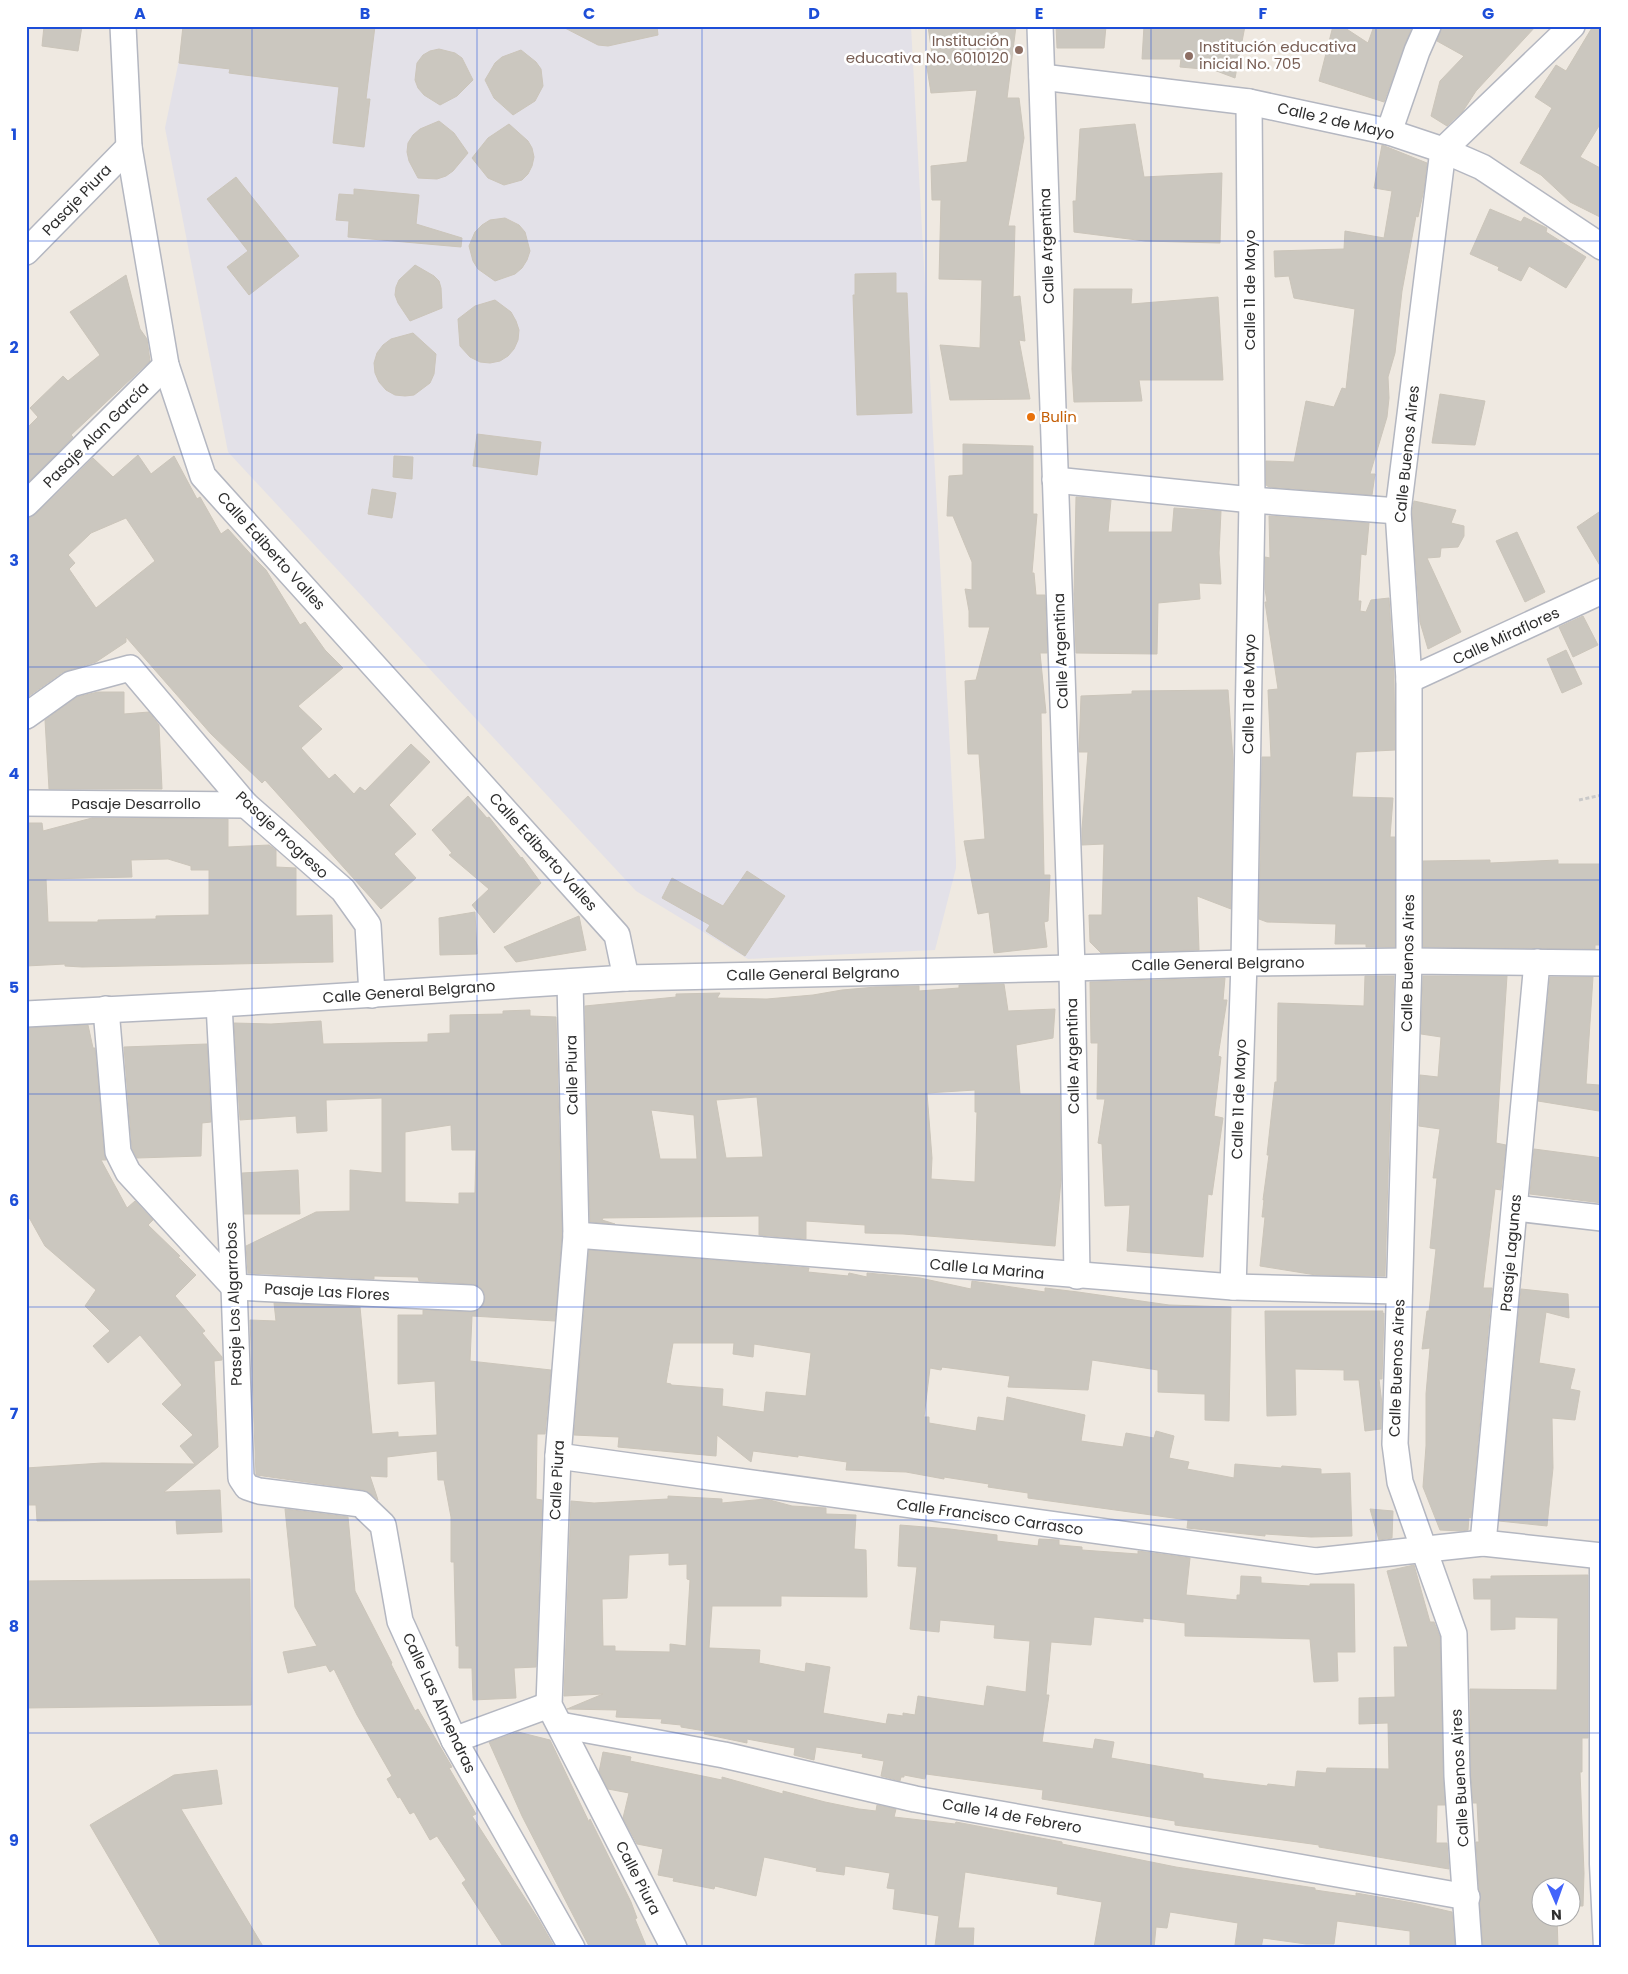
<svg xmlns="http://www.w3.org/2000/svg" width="1628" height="1974" viewBox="0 0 1628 1974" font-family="Poppins,sans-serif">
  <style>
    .industrial { fill: #e3e1e8 }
    .building { fill: #cbc7bf; stroke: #cbc5ba; fill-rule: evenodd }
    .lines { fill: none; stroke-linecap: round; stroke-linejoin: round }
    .service-casing { stroke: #b4b7c1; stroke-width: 15 }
    .minor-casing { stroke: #b4b7c1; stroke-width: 28 }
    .path { stroke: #c9c9c9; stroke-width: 3; stroke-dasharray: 4 2.5; stroke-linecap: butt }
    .service { stroke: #fff; stroke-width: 12 }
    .minor { stroke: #fff; stroke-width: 25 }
    .grid { fill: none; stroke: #1d4ed8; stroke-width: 1; stroke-opacity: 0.55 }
    .education-dot { fill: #8d6e63; stroke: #fff; stroke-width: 2 }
    .food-dot { fill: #e8710a; stroke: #fff; stroke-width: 2 }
    .labels { text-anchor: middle; stroke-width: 5; stroke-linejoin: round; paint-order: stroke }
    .education-label { font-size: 15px; fill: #785e54; stroke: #fff; text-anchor: end }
    .street-label { font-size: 15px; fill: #2e2e2e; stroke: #fff }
    .food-label { font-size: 15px; fill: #c56008; stroke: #fff; text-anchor: start }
    .neatline { fill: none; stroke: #1d4ed8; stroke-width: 2 }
    .grid-label { font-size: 16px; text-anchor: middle; font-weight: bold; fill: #1d4ed8 }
  </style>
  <rect width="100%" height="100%" fill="#efe9e1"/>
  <path class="industrial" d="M186,26H911L956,860V868L935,950L748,959L636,891L228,452L165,128Z"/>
  <g class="building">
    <path d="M44,26H82L78,51L42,46Z"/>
    <path d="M183,26H375L366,99H370L364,147L333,143L339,87L229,73L230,69L179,63Z"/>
    <path d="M561,26H657L658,35L608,46L598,45Z"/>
    <path d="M928,26H1016L1007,98H1019L1024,138L1008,226H1015L1013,297L1020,296L1025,341L1019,340L1030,399L950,400L940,345L980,348L982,280L939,279L941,200H932L931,166L967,162L977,90L931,93L926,61H933Z"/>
    <path d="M1056,26H1106L1104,48H1057Z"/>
    <path d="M1144,26H1245L1235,78L1214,70L1180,67L1181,59H1142Z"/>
    <path d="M1333,26H1342L1368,43L1374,26H1412L1384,102L1319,81Z"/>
    <path d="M1442,26H1536L1476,91L1463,111L1447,126L1431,116L1440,81L1464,56L1437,41Z"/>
    <path d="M1593,26H1602V121L1580,157L1602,169V218L1570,202L1541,175L1520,163L1552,108L1535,97L1556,65L1566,71Z"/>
    <path d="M439,49L455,53L462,58L473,80L457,96L440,105L424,95L418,88L415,80L417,63L423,55L430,51Z"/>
    <path d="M521,50L536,62L541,69L543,86L535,101L513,115L494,98L485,80L495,63L502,57Z"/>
    <path d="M439,121L454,133L468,153L453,171L446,176L437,179L418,178L409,161L407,152L408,143L413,135L420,129Z"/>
    <path d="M509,124L528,141L532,148L534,157L532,166L528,174L522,180L504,185L488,178L472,158L488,138Z"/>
    <path d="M1135,124L1144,177L1222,173L1220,243L1145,241L1074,232L1073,201H1076L1080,129Z"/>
    <path d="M1382,145L1427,163L1424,189L1418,217L1416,216L1402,291L1395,353L1388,377L1389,398L1387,417L1370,474H1375L1372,495L1269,487L1266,485V461L1294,462L1306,401L1334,407L1342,388L1346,389L1355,309L1294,298L1289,276L1275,277L1274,251L1344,249L1345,231L1384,238L1392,191L1374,188Z"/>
    <path d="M236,177L299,256L249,295L227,267L248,251L207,199Z"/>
    <path d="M354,189L419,195L416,224L462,238L461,247L348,237L349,221L336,220L339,194L354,195Z"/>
    <path d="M1490,209L1521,222L1524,217L1547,228L1546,232L1586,257L1566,288L1529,266L1521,281L1498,270L1499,267L1470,254Z"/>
    <path d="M505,218L519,225L525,232L530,251L527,260L522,268L515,274L495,281L478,269L473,261L469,246L475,232L482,225L490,220Z"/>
    <path d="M415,265L434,276L439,281L441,288L442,308L410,321L398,303L395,295L396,287L399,280Z"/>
    <path d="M896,273V293H907L912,413L857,415L853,295H855V274Z"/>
    <path d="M126,275L140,329L147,339L150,361L71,435L73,437L26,484V429L38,417L30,408L63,376L68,381L100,355L70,312Z"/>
    <path d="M1074,289H1132L1131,304L1218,297L1223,380H1139L1142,401L1074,402L1072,369Z"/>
    <path d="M495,300L511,312L516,321L519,330L518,340L514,349L508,356L500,361L490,363L480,362L470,357L460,346L458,319L475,306Z"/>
    <path d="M413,333L436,354L434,374L430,383L414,395L405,396L395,395L386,390L379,382L375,373L374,363L377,353L383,345L391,339Z"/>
    <path d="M1440,394L1485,401L1475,445L1432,443Z"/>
    <path d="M477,434L541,442L537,475L473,466Z"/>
    <path d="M963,444L1033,446V514H1037L1032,573H1034L1036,595H1045L1047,653H1040L1046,713H1041L1044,875H1050L1048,921L1044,922L1047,947L994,953L989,912L978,914L964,841L985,839L979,754H968L965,681L976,680L990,627H969V611L965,589L972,590V562L953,516H947L949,476L963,475Z"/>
    <path d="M138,455L151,474L174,456L197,499L200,497L221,534L228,529L256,560L266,570L300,625L305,622L325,650L343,668L298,706L322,729L301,748L329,779L335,774L354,794L360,787L365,791L411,744L430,762L389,805L416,834L394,854L416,878L381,909L265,780L262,783L211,734L126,637V642L96,662L63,672L26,698V518L36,514L93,458L113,477ZM126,518L155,561L96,608L69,569L75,563L68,555L91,533Z"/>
    <path d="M394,456L413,457L412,479L393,477Z"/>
    <path d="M372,489L396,493L392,518L368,514Z"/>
    <path d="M1076,497L1111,500L1108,532H1172L1174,508L1221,511L1219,553L1221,584L1199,583L1200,599L1158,603L1157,654L1076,653L1074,594Z"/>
    <path d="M1414,501L1456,510L1451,523L1464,526V536L1458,547L1441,548L1440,557L1427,558L1461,632L1428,649L1420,622L1412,511Z"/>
    <path d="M1602,510V569L1577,527Z"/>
    <path d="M1269,516L1369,523L1366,555L1361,554L1358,601H1361L1360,611L1366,612L1371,600L1389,598L1394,676L1395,750L1356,752L1352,797L1393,798L1390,837H1395V947H1366V944H1335L1336,924L1267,922L1259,919L1262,757H1271L1268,690L1278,689L1265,602H1267L1265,589V557L1270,558Z"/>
    <path d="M1517,532L1545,592L1525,602L1496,541Z"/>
    <path d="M1583,616L1598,645L1573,657L1559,627Z"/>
    <path d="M1566,650L1582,684L1562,693L1547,659Z"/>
    <path d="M1228,690L1233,759L1231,909L1197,896L1199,950L1101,953L1090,942L1089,915H1102L1104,844L1082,845V829L1088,752H1079L1081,696L1132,694V691Z"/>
    <path d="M98,692H124V714L149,712L159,725L162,789H49L45,720L77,697Z"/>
    <path d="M468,796L487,818L489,817L521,858L522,857L541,883L494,933L472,905L489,889L449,855L452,853L432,830Z"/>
    <path d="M92,818L228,819V847L269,845L276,850V867L296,868V916L332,915L333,962L82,967L65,966V964L26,966V823H42L43,831ZM168,859L191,866V870H209V915L156,916V919L98,920V922H48L46,879L132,877L131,860Z"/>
    <path d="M1490,860V863L1558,860V864H1602V945H1595V949L1423,947V861Z"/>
    <path d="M747,871L785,896L745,956L706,931L710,925L662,898L672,878L723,906Z"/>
    <path d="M475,912L477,954L440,955L439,918Z"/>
    <path d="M579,916L586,950L516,962L504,947Z"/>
    <path d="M1365,976H1394L1385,1276L1316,1275L1260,1266L1265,1217H1262L1264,1200H1263L1269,1155H1267L1275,1082H1277L1278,1003L1364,1006Z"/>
    <path d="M1423,976H1507L1496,1143L1506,1145L1501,1190L1495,1189L1483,1288H1492L1471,1518L1469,1517L1468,1530L1461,1531L1440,1530L1423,1487L1426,1446V1394L1430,1348L1422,1349L1427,1311H1429L1436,1249L1430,1248L1437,1178H1433L1440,1129L1419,1126L1420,1075L1438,1077L1441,1037L1421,1034Z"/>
    <path d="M1550,977H1593L1586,1084L1599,1085V1111L1538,1101Z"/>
    <path d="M1225,978L1223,1000H1227L1218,1056L1221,1057L1214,1116L1223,1118L1212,1195L1208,1194L1203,1257L1127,1251L1130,1205L1105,1206L1102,1144L1098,1143L1105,1099H1097L1098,1043H1091L1090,982Z"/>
    <path d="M1004,984L1008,1011L1055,1009L1053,1038L1016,1045L1020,1094H1060L1061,1180L1055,1246L903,1234L865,1233V1225L806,1221V1239L759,1235V1216L603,1218L602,1220L615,1224L590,1222L585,1006L676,997V994L720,993L717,998L767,999L813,995L842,990L876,987L919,986V991L959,988V985ZM975,1090V1112H977L975,1182L931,1179L932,1158L927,1093ZM757,1097L763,1157L726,1158L716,1100ZM651,1110L694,1115L697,1159H660Z"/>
    <path d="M530,1010V1016L556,1017L562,1235L555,1321L472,1316L470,1361L551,1370L545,1434H537L536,1499L542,1500L536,1667L514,1668L516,1698L473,1700L472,1668H459V1646H456L454,1562H451V1517L444,1480H438L437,1451L387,1457V1477L370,1476L378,1500L371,1494L363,1490L256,1475L250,1320L276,1321L274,1303L360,1307L372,1434L398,1432V1437L437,1435L435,1381L398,1384V1315H423V1310L470,1312L477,1311L483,1305L485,1299L484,1292L479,1286L472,1284L419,1281L418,1277L374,1276V1279H371L248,1273L246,1246L316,1212L350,1211V1170L382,1173V1098L326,1100L327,1131L297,1133L296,1116L240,1120L234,1023L271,1024L321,1021L323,1044L428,1042V1034L450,1033V1015L503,1014V1011ZM451,1125L452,1150H476L475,1193H459V1204L405,1202V1132Z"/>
    <path d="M88,1025L93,1048H95L104,1153L106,1160H101L127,1208L135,1201L153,1220L148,1225L180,1256L178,1257L196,1275L175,1296L205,1331L202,1333L222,1357V1360L214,1361L218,1447L164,1492L220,1490L222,1532L177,1534L176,1520L37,1521L36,1505H26V1468L102,1463L195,1464L180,1446L193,1435L162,1404L182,1385L140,1335L108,1363L93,1346L110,1331L85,1306L96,1290L45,1246L26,1212V1028Z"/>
    <path d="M207,1044L211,1122L202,1123L201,1156L137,1158L132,1148L124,1047Z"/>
    <path d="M1534,1149L1602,1158V1203L1530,1194Z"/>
    <path d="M298,1170L300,1214H244L242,1173Z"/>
    <path d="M589,1250L809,1268L808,1272L848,1276L849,1273L867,1277V1273L920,1278L971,1289L972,1281L1045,1292V1288L1078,1292L1169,1305L1231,1307L1229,1421L1205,1420V1394L1158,1392V1370L1092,1360L1088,1390L1008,1387L1010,1376L942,1367L941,1370L930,1368L924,1417H929V1423L976,1431L978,1417L1004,1421L1007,1397L1085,1415L1081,1441L1123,1447L1126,1433L1154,1438L1156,1431L1174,1436L1169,1458L1189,1462L1187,1469L1234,1478L1235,1464L1281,1468L1282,1466L1321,1469V1474L1350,1473L1352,1536L1311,1537L1265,1534V1536L1187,1528L1188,1520L1028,1498V1493L988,1487L989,1484L944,1477V1479L906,1472L846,1470L847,1462L798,1455V1457L753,1451L751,1462L717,1435L716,1456L618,1447L619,1437L574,1435ZM673,1343H734L733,1354L753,1357L754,1344L811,1353L806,1396L766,1392L764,1412L722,1406L723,1389L671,1385V1384L666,1383Z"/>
    <path d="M1521,1289L1568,1294L1569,1318L1546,1312L1539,1363L1575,1369L1570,1389L1580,1391L1575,1420L1552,1418L1553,1468L1547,1526L1499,1521Z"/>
    <path d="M1265,1311H1383L1382,1313H1384L1382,1379H1379L1382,1404L1381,1429L1365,1431L1359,1380H1344V1370L1295,1369L1296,1415L1267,1416Z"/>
    <path d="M668,1496L722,1499V1503L766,1499L792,1506L826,1508V1514L856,1515L854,1549L866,1550L867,1597L781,1596V1606H712L709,1648L760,1650L759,1663L805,1672L806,1663L830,1667L823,1713L886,1724L888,1714L903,1716V1713L915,1715L918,1696L984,1706L987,1686L1026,1692L1030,1641L994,1638L995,1625L940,1620L939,1632L910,1629L917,1567L898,1566L900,1525L950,1529L997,1535V1541L1038,1546L1039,1539L1059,1540V1545L1082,1547V1550L1138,1554V1551L1190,1558L1186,1595L1237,1600V1595H1240L1241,1576L1261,1577V1583L1310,1586V1584H1354L1355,1652H1337L1338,1681L1314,1682L1310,1639L1185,1636V1623L1143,1618V1622L1094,1617L1091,1645L1051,1642L1046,1695H1049L1042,1742L1093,1749L1095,1739L1114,1742L1111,1758L1203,1774V1778L1267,1786L1268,1784L1295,1787L1297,1771L1326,1773L1327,1768L1389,1769L1388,1723L1359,1724V1698L1395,1697L1394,1647H1408L1387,1571L1414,1565L1430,1622H1434L1440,1637L1445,1805H1437L1436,1843H1447L1449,1869L1319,1847V1845L1175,1825V1821L1042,1799L1043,1790L926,1774L925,1779L904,1775V1777H901L900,1781L881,1776L884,1761L862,1757L863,1754L816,1747L814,1760L794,1755L795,1748L747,1739V1743L704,1734L705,1731L681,1727V1725L661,1723L662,1719L616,1717L617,1710L567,1709L603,1694L564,1696L571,1501L594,1503L668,1499ZM669,1553V1565L687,1564V1579L690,1580L686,1646L670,1644V1652L615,1651V1646H603L602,1599L627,1598L629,1555Z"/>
    <path d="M285,1509L348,1517L355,1591L392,1663L391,1664L415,1711L418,1709L452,1767L449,1768L476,1814L472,1816L539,1920L555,1948H504L462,1883L466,1880L437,1836L430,1840L414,1812L410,1814L400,1797L398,1798L387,1779L392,1776L357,1715L334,1669L330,1672L326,1665L288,1673L283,1652L317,1646L295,1607Z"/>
    <path d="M1370,1509L1393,1511L1392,1538L1379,1540Z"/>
    <path d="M1588,1575V1738H1582V1772H1580L1584,1873L1583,1906H1570V1886H1540V1916H1557L1558,1948H1483L1476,1842H1479L1477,1803H1473L1471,1775L1470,1689L1557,1690L1558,1618L1515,1617V1629L1491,1630V1599H1474L1473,1579H1491V1576Z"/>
    <path d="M250,1579L251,1705L26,1708V1581Z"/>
    <path d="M518,1732L550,1740L589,1822L590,1819L631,1902L637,1918L635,1919L647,1948H590L522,1816L489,1742Z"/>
    <path d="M603,1752L631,1757L630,1761L722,1780V1777L783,1794V1791L825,1802L859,1809L876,1811L877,1805L896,1809L894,1817L955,1824L956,1822L1062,1842V1844L1176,1867L1315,1888V1890L1356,1896V1893L1413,1903L1452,1912L1455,1948H1410V1931L1337,1921L1334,1944H1306L1263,1938L1261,1948H1255L1235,1945L1238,1923L1170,1912L1167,1928L1156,1927L1154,1948H1094L1102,1902L1057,1894L1058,1887L965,1872L958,1928H974L973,1948L935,1946L939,1916L893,1909L895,1889L887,1888L890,1873L845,1866L844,1875L816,1871L817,1868L764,1857L756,1896L715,1886L714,1889L673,1881L674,1878L658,1875L663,1849L637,1844L623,1818L629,1793L608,1789L599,1772Z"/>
    <path d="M217,1770L222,1804L181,1809L264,1948H162L90,1825L174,1775Z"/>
  </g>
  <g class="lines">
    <defs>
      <path id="service" d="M1596,1556V1864L1600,1948"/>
      <g id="minor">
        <path d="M123,26L129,147L166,365L203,476L617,935L626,978"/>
        <path d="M1040,26L1072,968L1077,1276"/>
        <path d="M1042,77L1249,102L1389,132L1443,150L1482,167L1602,247"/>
        <path d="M1389,132L1417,51L1428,26"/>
        <path d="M26,252L129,147"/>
        <path d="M1055,480L1252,500L1398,511"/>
        <path d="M26,504L166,365"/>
        <path d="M1409,680L1602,591"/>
        <path d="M26,716L71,684L130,668L246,805L343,890L368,925L372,995"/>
        <path d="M26,803L246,805"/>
        <path d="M570,982L576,1235L558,1456L549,1705L674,1948"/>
        <path d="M219,1004L234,1287L241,1478L247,1487L259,1491L361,1504L383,1525L400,1621L454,1740L572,1948"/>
        <path d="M106,1009L118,1152L128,1172L234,1287L471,1298"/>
        <path d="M26,1014L219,1004L626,978L1072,968L1244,963L1409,961L1602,963"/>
        <path d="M1515,1208L1602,1218"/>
        <path d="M576,1235L1233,1287L1399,1291"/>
        <path d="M1233,1287L1244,963L1252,500L1249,102"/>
        <path d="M558,1456L1316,1561L1483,1543L1602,1556"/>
        <path d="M1483,1543L1537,962"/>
        <path d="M560,1725L724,1755L915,1799L1467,1897"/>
        <path d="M454,1740L549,1705"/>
        <path d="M1469,1948L1457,1776L1454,1634L1400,1482L1395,1444L1409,961V680L1398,511L1443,150L1572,26"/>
      </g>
    </defs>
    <use href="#service" class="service-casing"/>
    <use href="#minor" class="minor-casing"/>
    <path class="path" d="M1579,800L1602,795"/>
    <use href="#service" class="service"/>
    <use href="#minor" class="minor"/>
  </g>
  <path class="grid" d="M252,26V1948M477,26V1948M702,26V1948M926,26V1948M1151,26V1948M1376,26V1948M26,241H1602M26,454H1602M26,667H1602M26,880H1602M26,1094H1602M26,1307H1602M26,1520H1602M26,1733H1602"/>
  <g class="education-dot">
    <circle cx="1019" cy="50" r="5"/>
    <circle cx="1189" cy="56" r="5"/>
  </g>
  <circle class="food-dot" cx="1031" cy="417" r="5"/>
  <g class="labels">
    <g class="education-label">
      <text x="1009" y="46">Institución<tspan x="1009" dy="17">educativa No. 6010120</tspan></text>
      <text x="1199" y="52" text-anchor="start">Institución educativa<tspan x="1199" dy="17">inicial No. 705</tspan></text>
    </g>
    <g class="street-label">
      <text transform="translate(1336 121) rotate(13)" y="5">Calle 2 de Mayo</text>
      <text transform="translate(77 200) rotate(-46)" y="5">Pasaje Piura</text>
      <text transform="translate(1047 246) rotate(-92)" y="5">Calle Argentina</text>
      <text transform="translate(1250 290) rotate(-90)" y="5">Calle 11 de Mayo</text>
      <text transform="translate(96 435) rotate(-45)" y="5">Pasaje Alan García</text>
      <text transform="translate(1407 454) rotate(-84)" y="5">Calle Buenos Aires</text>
      <text transform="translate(271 551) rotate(48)" y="5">Calle Ediberto Valles</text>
      <text transform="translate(1506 636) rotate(-25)" y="5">Calle Miraflores</text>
      <text transform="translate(1061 651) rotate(-92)" y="5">Calle Argentina</text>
      <text transform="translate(1249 694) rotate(-89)" y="5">Calle 11 de Mayo</text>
      <text x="136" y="809">Pasaje Desarrollo</text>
      <text transform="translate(282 835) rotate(43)" y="5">Pasaje Progreso</text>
      <text transform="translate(543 852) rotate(48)" y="5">Calle Ediberto Valles</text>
      <text transform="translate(1408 963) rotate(-89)" y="5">Calle Buenos Aires</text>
      <text transform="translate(1218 964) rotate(-1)" y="5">Calle General Belgrano</text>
      <text transform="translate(813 974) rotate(-1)" y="5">Calle General Belgrano</text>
      <text transform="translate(409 992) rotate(-4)" y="5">Calle General Belgrano</text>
      <text transform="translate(1073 1056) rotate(-91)" y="5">Calle Argentina</text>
      <text transform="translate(572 1075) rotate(-91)" y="5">Calle Piura</text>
      <text transform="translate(1239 1099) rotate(-88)" y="5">Calle 11 de Mayo</text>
      <text transform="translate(1511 1253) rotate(-85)" y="5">Pasaje Lagunas</text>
      <text transform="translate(987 1269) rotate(5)" y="5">Calle La Marina</text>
      <text transform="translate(327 1292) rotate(3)" y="5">Pasaje Las Flores</text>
      <text transform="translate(234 1304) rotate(-92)" y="5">Pasaje Los Algarrobos</text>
      <text transform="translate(1397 1368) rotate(-88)" y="5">Calle Buenos Aires</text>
      <text transform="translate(557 1480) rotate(-87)" y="5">Calle Piura</text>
      <text transform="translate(990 1517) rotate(8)" y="5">Calle Francisco Carrasco</text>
      <text transform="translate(439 1703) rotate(65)" y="5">Calle Las Almendras</text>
      <text transform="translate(1460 1778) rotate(-93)" y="5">Calle Buenos Aires</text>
      <text transform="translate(1012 1816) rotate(10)" y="5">Calle 14 de Febrero</text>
      <text transform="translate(638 1878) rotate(63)" y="5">Calle Piura</text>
    </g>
    <g class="food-label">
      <text x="1041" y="422">Bulin</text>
    </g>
  </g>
  <rect width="1628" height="1974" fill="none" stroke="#ffffff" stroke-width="55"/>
  <g transform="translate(1556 1902) rotate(178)"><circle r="24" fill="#ffffff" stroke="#ababab"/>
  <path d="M0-4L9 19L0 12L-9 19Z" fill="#4264fb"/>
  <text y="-8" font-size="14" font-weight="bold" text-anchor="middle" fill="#2e2e2e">N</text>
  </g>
  <rect x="28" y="28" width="1572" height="1918" class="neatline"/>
  <g class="grid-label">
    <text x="140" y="19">A</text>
    <text x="365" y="19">B</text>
    <text x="589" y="19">C</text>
    <text x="814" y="19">D</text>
    <text x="1039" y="19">E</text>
    <text x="1263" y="19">F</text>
    <text x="1488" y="19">G</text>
    <text x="14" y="140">1</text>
    <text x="14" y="353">2</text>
    <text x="14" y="566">3</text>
    <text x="14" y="779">4</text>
    <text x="14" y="993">5</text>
    <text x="14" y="1206">6</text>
    <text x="14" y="1419">7</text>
    <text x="14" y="1632">8</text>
    <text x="14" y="1846">9</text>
  </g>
</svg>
